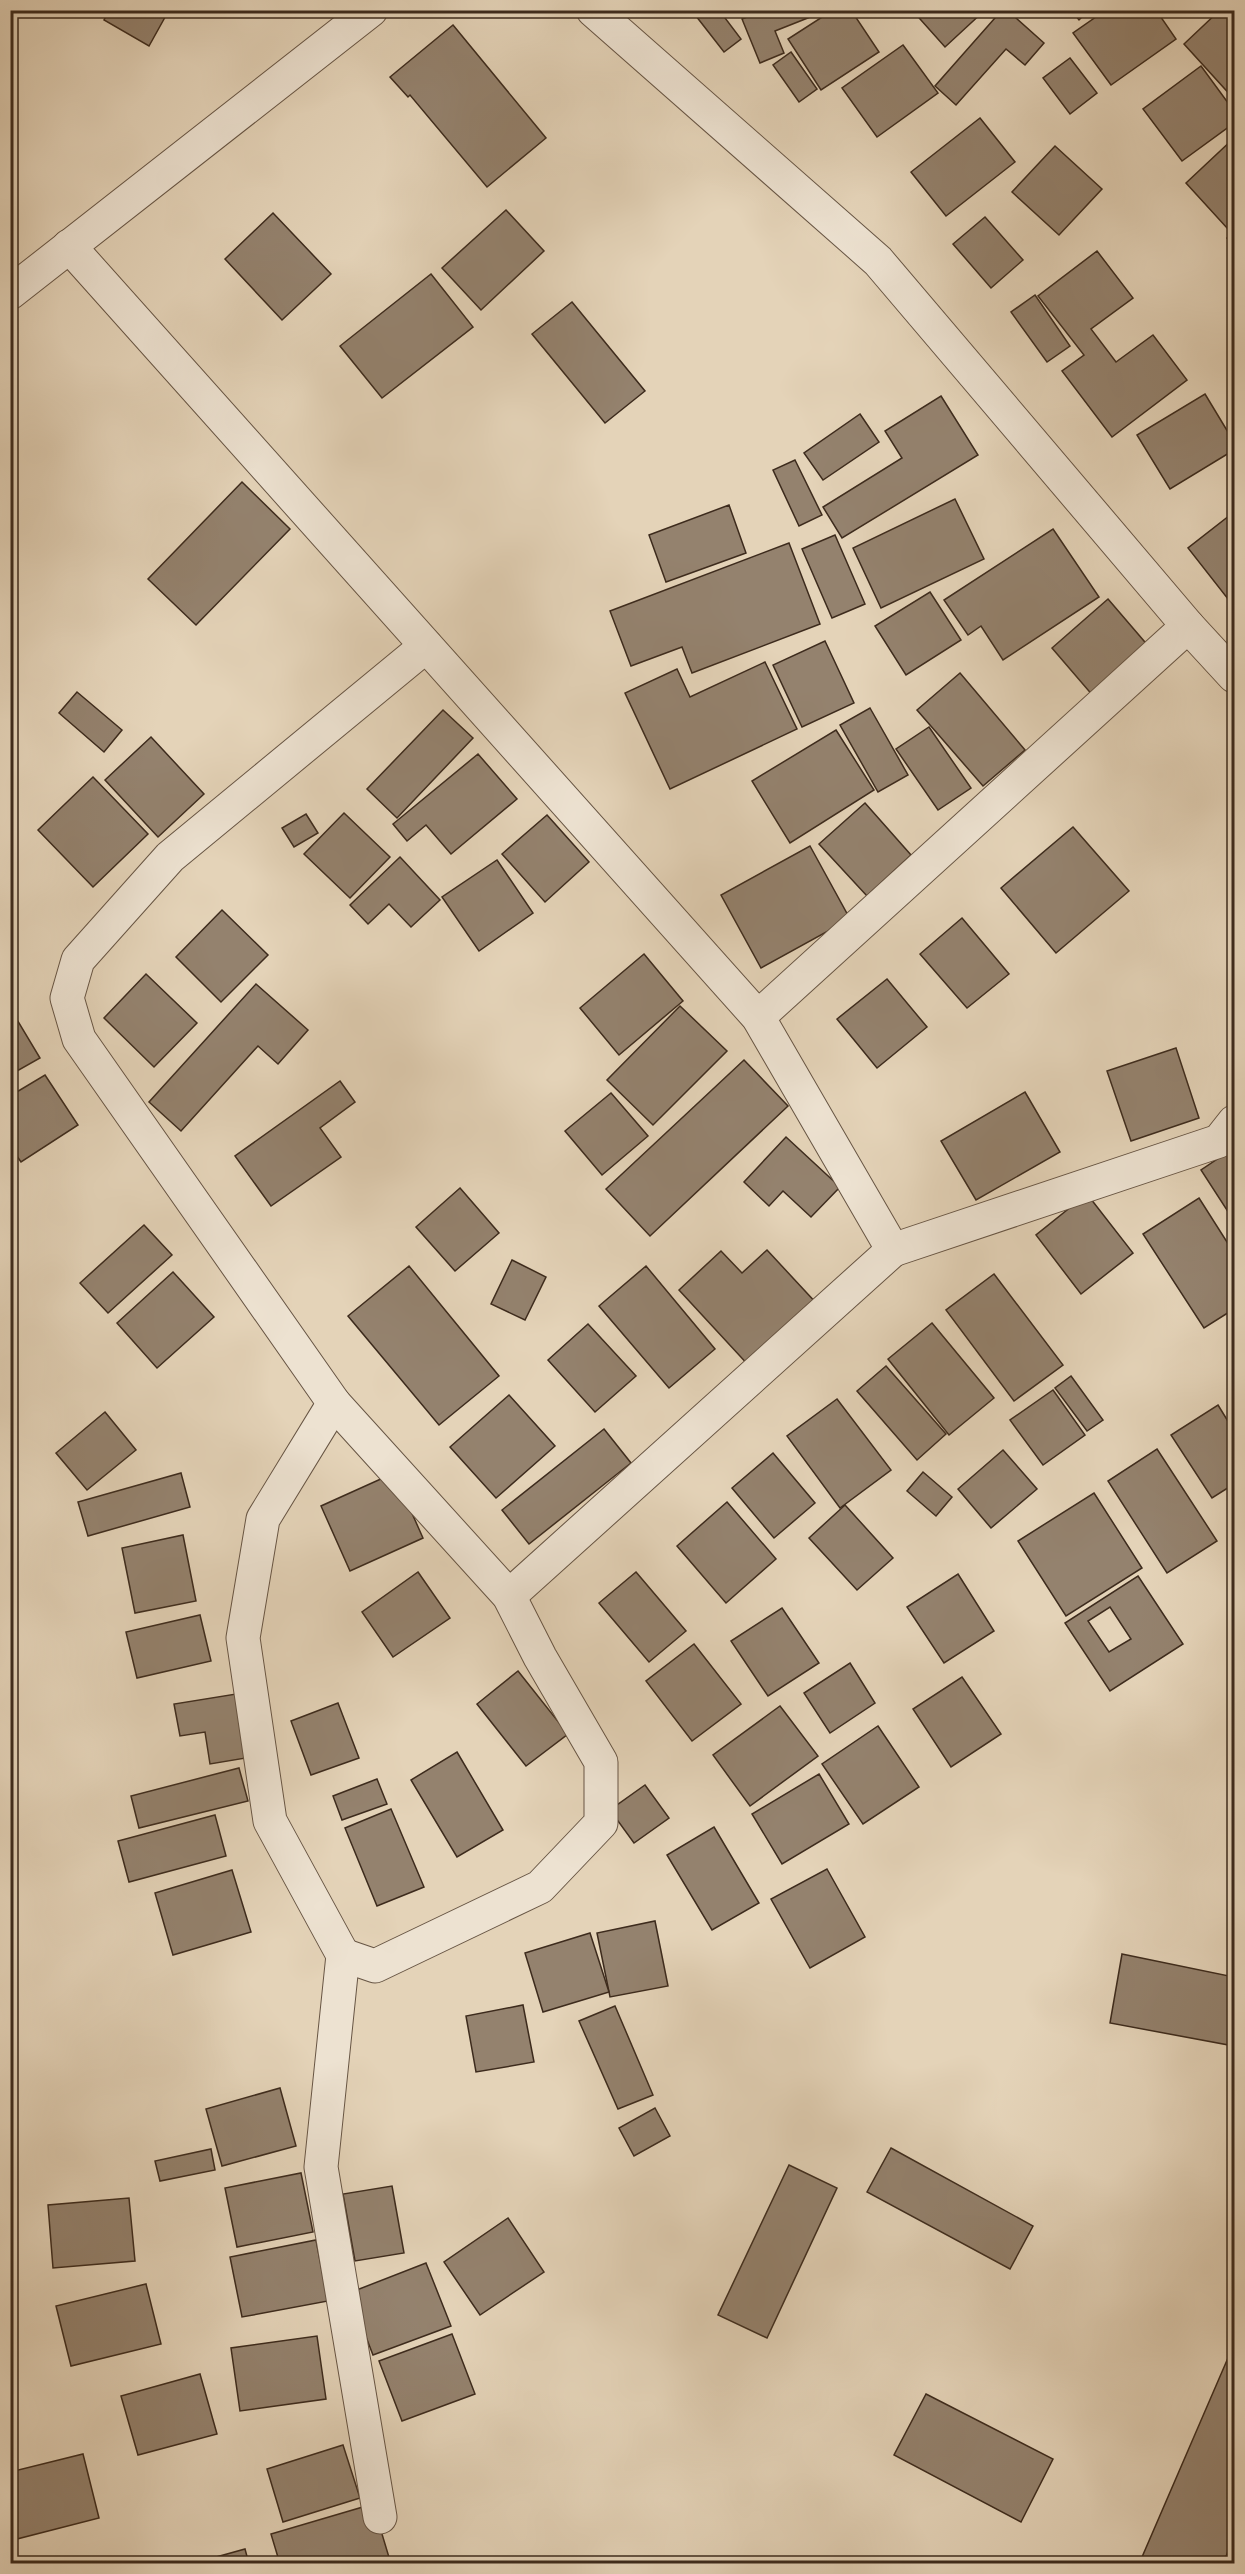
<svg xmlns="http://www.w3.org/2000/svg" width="1245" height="2574" viewBox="0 0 1245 2574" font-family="'IM FELL French Canon',serif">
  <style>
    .building { fill: #94826e; stroke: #3d2b1d; stroke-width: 1.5; fill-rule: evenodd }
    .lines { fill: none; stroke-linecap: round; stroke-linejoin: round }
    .minor-casing { stroke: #675544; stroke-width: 35 }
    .minor { stroke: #ede2d1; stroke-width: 33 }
  </style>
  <rect width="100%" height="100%" fill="#e4d3b8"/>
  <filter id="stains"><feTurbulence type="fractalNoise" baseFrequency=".00333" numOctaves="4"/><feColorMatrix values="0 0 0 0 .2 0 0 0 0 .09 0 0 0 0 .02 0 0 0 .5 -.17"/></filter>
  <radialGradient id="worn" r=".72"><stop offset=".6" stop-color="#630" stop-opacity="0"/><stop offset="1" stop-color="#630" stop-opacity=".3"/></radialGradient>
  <g class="building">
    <path d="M109,10H169L149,46L104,20Z"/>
    <path d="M703,10H719L741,39L724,52L696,16Z"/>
    <path d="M759,10H828L775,31L784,53L760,63L742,19L760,12Z"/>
    <path d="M833,10H851L879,52L821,90L788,39Z"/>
    <path d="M912,10H985L945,47Z"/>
    <path d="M1002,10H1007L1044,43L1025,65L1006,49L956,105L935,86Z"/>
    <path d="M1071,10H1089L1079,20Z"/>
    <path d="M1106,10H1156L1176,39L1111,85L1073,33Z"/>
    <path d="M1220,10H1225L1234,21V99L1184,44Z"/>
    <path d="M453,25L546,138L487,187L410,95L408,97L390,77Z"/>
    <path d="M903,45L938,93L877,137L842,88Z"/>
    <path d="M791,52L817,89L799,102L773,65Z"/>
    <path d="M1070,58L1097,93L1070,114L1043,78Z"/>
    <path d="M1201,66L1234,111V123L1182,161L1143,109Z"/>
    <path d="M980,118L1015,162L946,216L911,172Z"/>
    <path d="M1234,138V221L1227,228L1186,183Z"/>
    <path d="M1055,146L1102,189L1059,235L1012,192Z"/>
    <path d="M506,210L544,251L481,310L442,268Z"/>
    <path d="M273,213L331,274L282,320L225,259Z"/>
    <path d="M985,217L1023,260L991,288L953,244Z"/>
    <path d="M1234,232V246L1227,238Z"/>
    <path d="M1097,251L1133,298L1091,329L1116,362L1153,335L1187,380L1112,437L1062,371L1084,355L1038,296Z"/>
    <path d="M431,274L473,327L382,398L340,346Z"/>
    <path d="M1035,295L1070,346L1047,362L1011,312Z"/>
    <path d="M572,302L645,391L605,423L532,334Z"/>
    <path d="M1205,394L1234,442V450L1170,489L1137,435Z"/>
    <path d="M941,396L978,455L842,538L823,507L902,458L885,431Z"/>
    <path d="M860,414L879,442L823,480L804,453Z"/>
    <path d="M795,460L822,515L799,526L773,470Z"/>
    <path d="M242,482L290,529L196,625L148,579Z"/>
    <path d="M955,499L984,559L881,608L853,548Z"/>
    <path d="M729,505L746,553L666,582L649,535Z"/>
    <path d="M1234,512V594L1228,599L1188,548Z"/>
    <path d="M1053,529L1099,597L1003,660L981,626L968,635L944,600Z"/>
    <path d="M835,535L865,604L832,618L802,549Z"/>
    <path d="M789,543L820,624L692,673L682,647L631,666L610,611Z"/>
    <path d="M930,592L961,640L906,675L875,626Z"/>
    <path d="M1108,599L1150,648L1094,697L1052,648Z"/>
    <path d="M825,641L854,703L802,727L773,665Z"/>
    <path d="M765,662L797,729L670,789L625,693L677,669L690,697Z"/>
    <path d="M960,673L1025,750L983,786L917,710Z"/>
    <path d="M77,692L122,730L104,752L59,713Z"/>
    <path d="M870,708L908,775L878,792L840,725Z"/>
    <path d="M443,710L473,738L397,818L367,789Z"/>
    <path d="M929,727L971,788L938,810L896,749Z"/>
    <path d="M836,730L874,790L790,843L752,781Z"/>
    <path d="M151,737L204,794L158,837L105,780Z"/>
    <path d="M478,754L517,799L451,854L426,825L407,841L393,824Z"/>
    <path d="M93,777L148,834L93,887L38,830Z"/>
    <path d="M865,803L911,855L867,896L819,844Z"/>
    <path d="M344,813L390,857L350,898L304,854Z"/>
    <path d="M306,814L318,833L294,847L282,828Z"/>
    <path d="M547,815L589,862L545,902L502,854Z"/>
    <path d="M1073,827L1129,891L1056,953L1001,888Z"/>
    <path d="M810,846L850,919L761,968L721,895Z"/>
    <path d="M400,857L440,900L411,927L389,904L368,924L350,905Z"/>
    <path d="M497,860L533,913L479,951L442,897Z"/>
    <path d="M222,910L268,955L221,1002L176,957Z"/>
    <path d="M962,918L1009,974L967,1008L920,954Z"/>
    <path d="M644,954L683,1001L619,1055L580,1008Z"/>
    <path d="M146,974L197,1023L154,1067L104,1018Z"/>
    <path d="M887,979L927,1027L877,1068L837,1019Z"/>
    <path d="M256,984L308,1030L278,1064L258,1046L181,1131L149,1102Z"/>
    <path d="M680,1006L727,1051L653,1125L607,1080Z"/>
    <path d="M10,1008L40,1058L10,1075Z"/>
    <path d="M1176,1048L1199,1118L1131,1141L1107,1071Z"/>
    <path d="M744,1060L788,1106L650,1236L606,1189Z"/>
    <path d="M45,1075L78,1125L21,1162L10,1146V1096Z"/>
    <path d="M340,1081L355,1102L320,1128L341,1157L271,1206L235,1156Z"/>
    <path d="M1025,1092L1060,1152L976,1200L941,1141Z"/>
    <path d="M611,1093L648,1136L602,1175L565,1131Z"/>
    <path d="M786,1137L840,1187L811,1217L783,1191L769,1206L744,1182Z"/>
    <path d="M1234,1148V1221L1201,1170Z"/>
    <path d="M460,1188L499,1233L455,1271L416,1227Z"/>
    <path d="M1087,1194L1133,1253L1081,1294L1036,1235Z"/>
    <path d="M1199,1198L1234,1253V1309L1204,1328L1143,1234Z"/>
    <path d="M144,1225L172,1255L108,1313L80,1283Z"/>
    <path d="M767,1250L818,1305L751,1368L679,1290L721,1251L742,1273Z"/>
    <path d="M512,1260L546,1277L525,1320L491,1304Z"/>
    <path d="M409,1266L499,1376L439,1425L348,1316Z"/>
    <path d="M646,1266L715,1349L669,1388L599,1306Z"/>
    <path d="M173,1272L214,1317L157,1368L117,1323Z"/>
    <path d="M994,1274L1063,1365L1014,1401L946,1310Z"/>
    <path d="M932,1323L994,1398L949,1435L888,1359Z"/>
    <path d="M588,1324L636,1376L595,1412L548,1360Z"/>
    <path d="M886,1366L946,1434L917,1460L857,1391Z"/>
    <path d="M1071,1376L1103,1420L1087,1431L1055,1388Z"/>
    <path d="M1053,1390L1085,1435L1043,1465L1010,1420Z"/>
    <path d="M509,1395L555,1446L496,1498L450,1447Z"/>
    <path d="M837,1399L891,1470L840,1508L787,1436Z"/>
    <path d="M1218,1405L1234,1431V1484L1212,1498L1171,1435Z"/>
    <path d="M105,1412L136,1450L87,1490L56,1453Z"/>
    <path d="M604,1429L631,1463L529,1544L502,1510Z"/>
    <path d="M1157,1449L1217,1541L1167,1573L1108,1481Z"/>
    <path d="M1003,1450L1037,1489L991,1528L958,1489Z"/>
    <path d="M773,1453L815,1503L774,1538L732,1488Z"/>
    <path d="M923,1472L952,1497L936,1516L907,1491Z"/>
    <path d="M181,1473L190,1507L88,1536L78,1502Z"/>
    <path d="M394,1473L423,1538L350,1571L321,1506Z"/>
    <path d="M1094,1493L1142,1568L1066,1616L1018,1541Z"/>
    <path d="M727,1502L776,1559L726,1603L677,1546Z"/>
    <path d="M845,1505L893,1558L857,1590L809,1538Z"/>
    <path d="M183,1535L196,1601L135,1613L122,1548Z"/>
    <path d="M418,1572L450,1618L393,1657L362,1612Z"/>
    <path d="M636,1572L686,1631L649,1662L599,1603Z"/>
    <path d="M958,1574L994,1631L944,1663L907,1607Z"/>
    <path d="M1138,1576L1183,1644L1110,1691L1065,1623ZM1110,1607L1131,1639L1109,1652L1088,1621Z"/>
    <path d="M782,1608L819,1663L768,1696L731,1641Z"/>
    <path d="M200,1615L211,1661L137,1678L126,1632Z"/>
    <path d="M694,1644L741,1704L692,1741L646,1681Z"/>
    <path d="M850,1663L875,1703L830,1733L804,1693Z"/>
    <path d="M518,1671L568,1734L526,1766L477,1704Z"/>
    <path d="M962,1677L1001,1734L951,1767L913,1709Z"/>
    <path d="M236,1694L246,1758L210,1764L205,1732L180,1736L174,1704Z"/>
    <path d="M338,1703L359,1758L311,1775L291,1721Z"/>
    <path d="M780,1706L818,1756L750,1806L713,1755Z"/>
    <path d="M878,1726L919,1787L863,1824L822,1764Z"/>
    <path d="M457,1752L503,1830L457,1857L411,1780Z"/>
    <path d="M239,1768L248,1801L139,1828L131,1796Z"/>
    <path d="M819,1774L849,1824L782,1864L752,1814Z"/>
    <path d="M377,1779L387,1804L342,1820L333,1796Z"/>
    <path d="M645,1785L669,1818L634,1843L610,1810Z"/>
    <path d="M391,1809L424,1887L377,1906L345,1828Z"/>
    <path d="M215,1815L226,1856L129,1882L118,1841Z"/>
    <path d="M714,1827L759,1903L712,1930L667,1855Z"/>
    <path d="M827,1869L865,1937L810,1968L771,1899Z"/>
    <path d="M232,1870L251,1932L173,1955L155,1893Z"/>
    <path d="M655,1921L668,1986L610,1997L597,1933Z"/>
    <path d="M590,1933L609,1992L543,2012L525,1953Z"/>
    <path d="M1122,1954L1234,1977V2046L1110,2023Z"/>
    <path d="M523,2005L534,2062L476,2072L466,2016Z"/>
    <path d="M615,2006L653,2095L618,2109L579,2021Z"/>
    <path d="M280,2088L296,2146L222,2166L206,2109Z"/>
    <path d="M655,2108L670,2136L634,2156L619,2128Z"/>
    <path d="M891,2148L1033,2226L1010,2269L867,2192Z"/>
    <path d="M211,2149L215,2170L160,2181L155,2161Z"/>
    <path d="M789,2165L837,2188L767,2338L718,2315Z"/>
    <path d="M301,2173L313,2232L237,2247L225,2188Z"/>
    <path d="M392,2186L404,2253L355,2261L343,2194Z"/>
    <path d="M129,2198L135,2261L53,2268L48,2205Z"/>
    <path d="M508,2218L544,2272L480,2315L444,2262Z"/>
    <path d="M316,2240L328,2301L242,2317L230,2257Z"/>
    <path d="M426,2263L451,2326L373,2355L349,2293Z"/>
    <path d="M146,2284L161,2344L71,2366L56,2306Z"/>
    <path d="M452,2334L475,2394L402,2421L379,2361Z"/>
    <path d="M317,2336L326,2399L240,2411L231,2348Z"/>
    <path d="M1234,2344V2536L1223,2564H1139Z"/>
    <path d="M200,2374L217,2434L138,2455L121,2396Z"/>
    <path d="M926,2394L1053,2459L1021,2522L894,2455Z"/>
    <path d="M343,2445L360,2498L283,2522L267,2469Z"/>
    <path d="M83,2454L99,2518L13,2540L10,2530V2472Z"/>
    <path d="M373,2504L391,2564H280L271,2534Z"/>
    <path d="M245,2549L249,2564H191Z"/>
  </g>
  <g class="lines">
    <defs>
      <g id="minor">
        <path d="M593,10L878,261L1188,626L1234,676"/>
        <path d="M69,246L758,1017L893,1250L509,1596"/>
        <path d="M10,293L371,10"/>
        <path d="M758,1017L1188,626"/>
        <path d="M893,1250L1219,1141L1234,1122"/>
        <path d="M334,1403L263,1519L243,1638L270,1821L343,1955L321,2167L380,2517"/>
        <path d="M343,1955L375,1966L540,1887L601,1823V1762L540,1657L509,1596L334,1403L79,1039L67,998L78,960L170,857L426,646"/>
      </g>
    </defs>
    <use href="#minor" class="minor-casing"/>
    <use href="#minor" class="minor"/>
  </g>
  <rect width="1245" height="2574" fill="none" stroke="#e4d3b8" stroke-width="36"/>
  <rect x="12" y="12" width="1221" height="2550" fill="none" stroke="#3d2b1d" stroke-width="3"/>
  <rect x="18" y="18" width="1209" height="2538" fill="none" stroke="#3d2b1d" stroke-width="1.5"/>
  <rect width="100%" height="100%" filter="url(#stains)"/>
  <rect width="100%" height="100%" fill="url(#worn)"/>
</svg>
